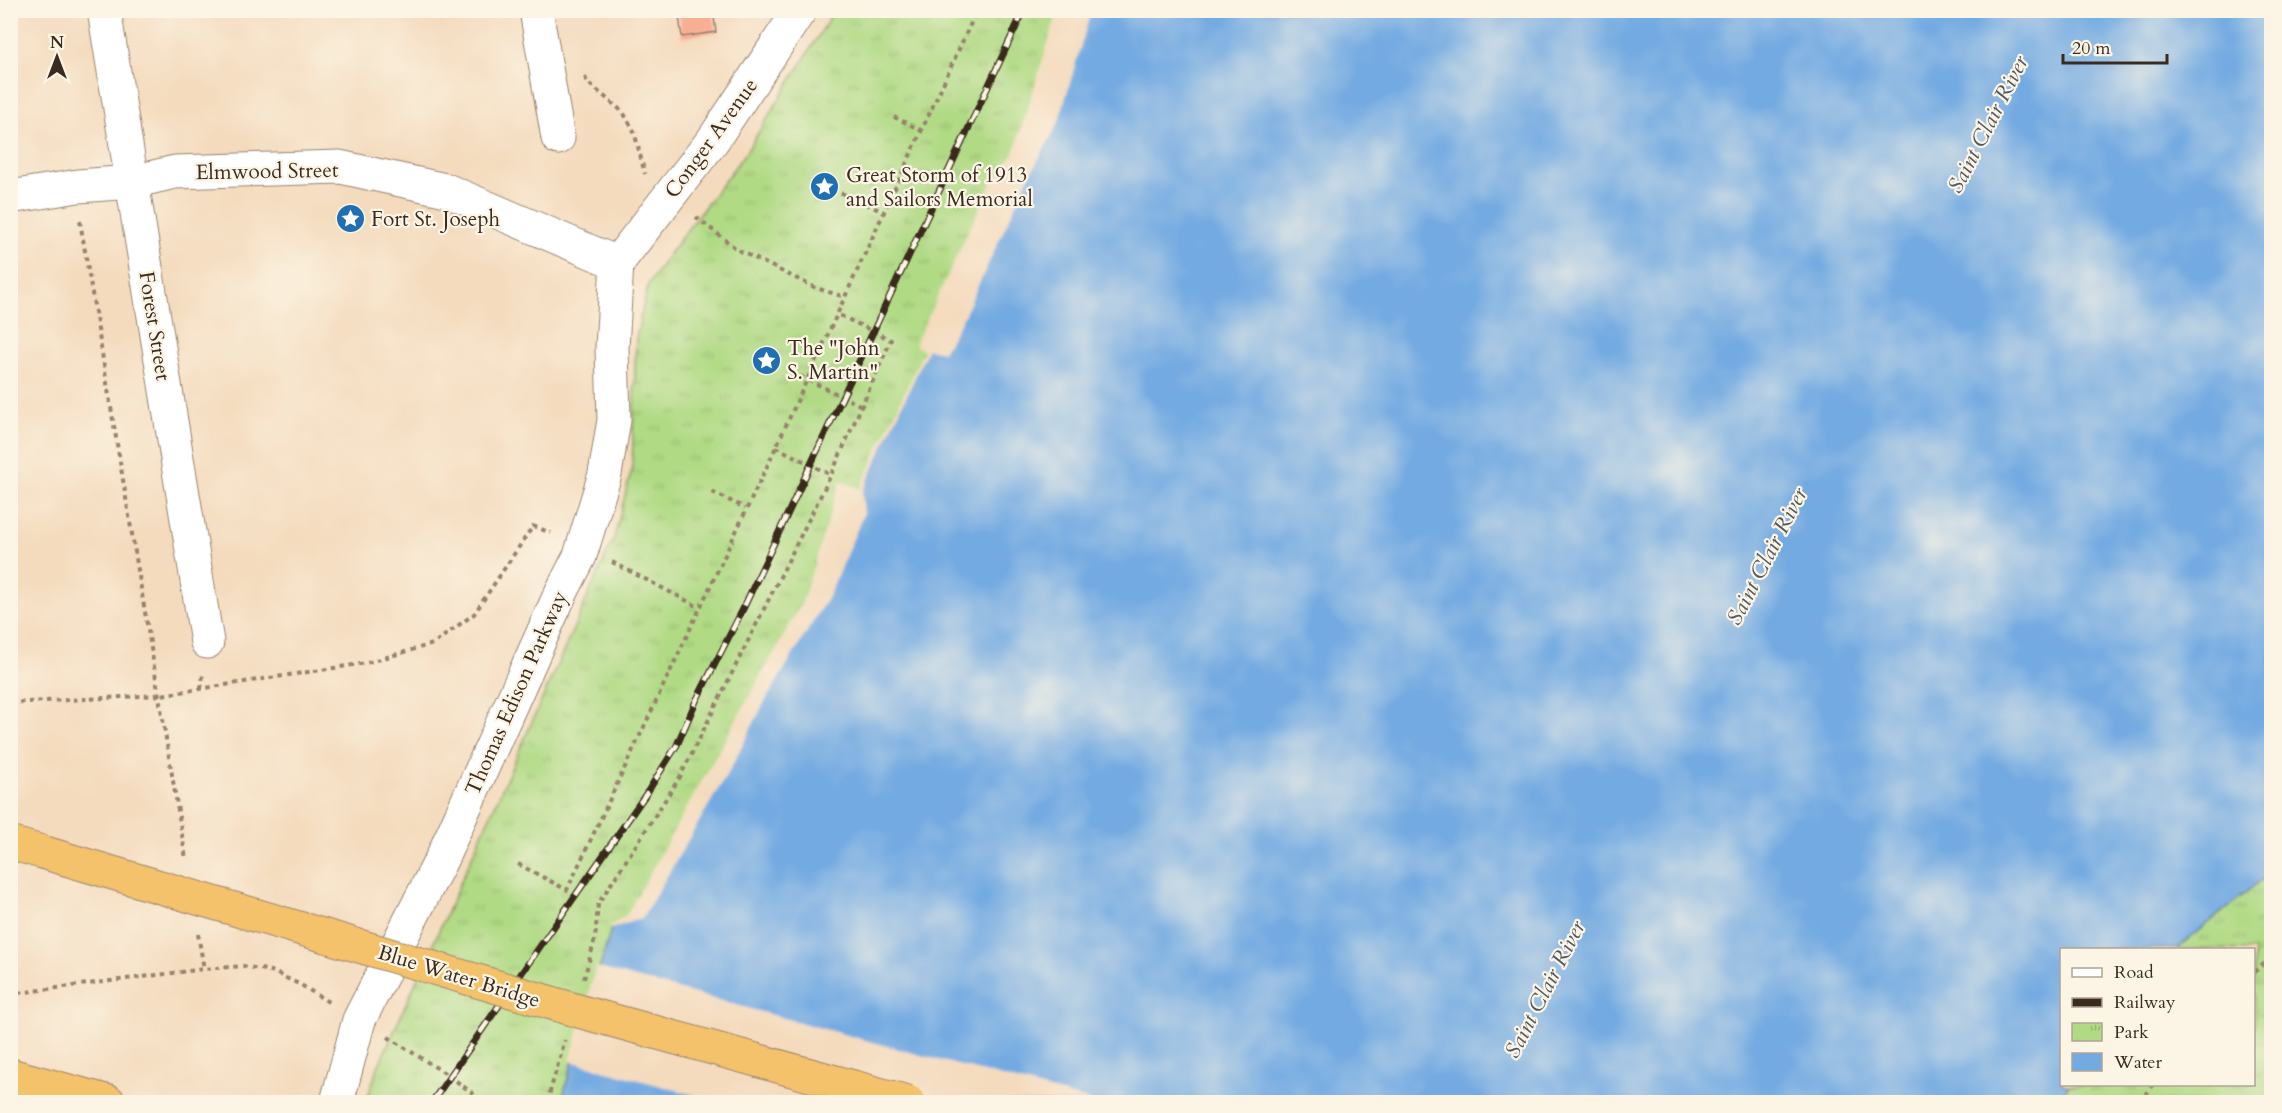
<svg xmlns="http://www.w3.org/2000/svg" width="2282" height="1113" viewBox="0 0 2282 1113" font-family="Cardo,serif">
  <style>
    .park { fill: url(#park-tufts); stroke: #768251; stroke-width: 1.5 }
    .water { fill: #73aae2; stroke: #576a80; stroke-width: 1.5 }
    .pier { fill: #f4dbbe }
    .building { fill: #f7ab90 }
    .lines { fill: none; stroke-linecap: round; stroke-linejoin: round }
    .minor-casing { stroke: #98826e; stroke-width: 35 }
    .highway-casing { stroke: #98826e; stroke-width: 35 }
    .path { stroke: #98826e; stroke-width: 4; stroke-dasharray: 4.5 4.5; stroke-linecap: butt }
    .minor { stroke: #fff; stroke-width: 33 }
    .highway { stroke: #f3c26a; stroke-width: 33 }
    .rail-casing { stroke: #3b2a1e; stroke-width: 7 }
    .rail { stroke: #fcf5e5; stroke-width: 4.5; stroke-dasharray: 14; stroke-linecap: butt }
    .highway-bridge-casing { stroke: #98826e; stroke-width: 35; stroke-linecap: butt }
    .highway-bridge { stroke: #f3c26a; stroke-width: 33 }
    .labels { text-anchor: middle; stroke-width: 4.5; stroke-linejoin: round; paint-order: stroke }
    .street-label { font-size: 21px; fill: #3b2a1e; stroke: #fcf5e5 }
    .poi-label { font-size: 21px; fill: #3b2a1e; stroke: #fcf5e5; text-anchor: start }
    .water-label { font-size: 22px; font-style: italic; fill: #4f5763; stroke: #fcf5e5 }
  </style>
  <defs>
    <pattern id="park-tufts" width="24" height="20" patternUnits="userSpaceOnUse" patternTransform="scale(1.5)"><rect width="24" height="20" fill="#b0da84"/><path d="M3 7l-1-3M5 7V3M7 7l1-3M15 17l-1-3M17 17v-4M19 17l1-3" fill="none" stroke="#98bb72"/></pattern>
  </defs>
  <rect width="100%" height="100%" fill="#fcf5e5"/>
  <filter id="ink" filterUnits="userSpaceOnUse"><feTurbulence type="fractalNoise" baseFrequency=".0167" numOctaves="2"/><feDisplacementMap in="SourceGraphic" scale="12" xChannelSelector="R" yChannelSelector="G"/><feConvolveMatrix kernelMatrix="1 2 1 2 8 2 1 2 1" color-interpolation-filters="sRGB"/></filter>
  <filter id="wash" filterUnits="userSpaceOnUse"><feTurbulence type="fractalNoise" baseFrequency=".008" numOctaves="4" result="noise"/><feDisplacementMap in="SourceGraphic" scale="24" xChannelSelector="R" yChannelSelector="G"/><feGaussianBlur stdDeviation="1.35" result="paint"/><feColorMatrix in="noise" values="0 0 0 0 0 0 0 0 0 0 0 0 0 0 0 0 0 1.4 0 .05"/><feComposite in="paint" operator="in"/></filter>
  <g filter="url(#wash)">
    <rect width="100%" height="100%" fill="#f4dbbe"/>
    <g class="park">
      <path d="M834,11H1061L1017,154L862,493L805,604L630,916L611,929L561,1102H366L378,1067L614,538L632,469L636,338L648,285L669,254L747,151Z"/>
      <path d="M2271,872V1102H2057L2069,1085L2254,1084V950L2177,949Z"/>
    </g>
    <path class="water" d="M1061,11H2271V872L2177,949L2062,950V1084L2069,1085L2057,1102H561L611,929L630,916L805,604L861,493L1017,154Z"/>
    <g class="pier">
      <path d="M1058,10L1091,11L1058,124L1027,180L964,316L943,352L928,349L862,493L864,513L829,595L764,703L732,766L642,918L611,929L609,927L627,914L802,603L840,483L844,482L860,489L924,350L916,346V342L992,182L1014,153Z"/>
      <path d="M596,967L1094,1102H720L570,1061Z"/>
    </g>
    <g id="blocks">
      <path class="building" d="M678,10H713L716,32L682,37Z"/>
    </g>
  </g>
  <g filter="url(#ink)">
    <use href="#blocks" fill-opacity="0" stroke="#98826e" stroke-width="1.5"/>
    <g class="lines">
      <defs>
        <g id="minor">
          <path d="M104,10L207,642"/>
          <path d="M536,10L558,138"/>
          <path d="M10,197L78,186L132,182L175,172L340,167L446,190L617,263"/>
          <path d="M617,263L713,140L800,10"/>
          <path d="M337,1102L359,1020L442,858L559,597L580,556L605,474L614,420L612,348L617,263"/>
        </g>
        <g id="highway">
          <path d="M10,843L42,852"/>
          <path d="M10,1075L109,1102"/>
        </g>
      </defs>
      <use href="#minor" class="minor-casing"/>
      <use href="#highway" class="highway-casing"/>
      <g class="path">
        <path d="M585,77L587,82L623,112L634,131L645,174"/>
        <path d="M894,117L921,130"/>
        <path d="M841,193L884,212"/>
        <path d="M696,217L738,250L816,288L845,297"/>
        <path d="M80,221L186,859"/>
        <path d="M800,376L862,406"/>
        <path d="M776,447L831,475"/>
        <path d="M712,492L745,508"/>
        <path d="M612,562L699,607"/>
        <path d="M201,689L203,675"/>
        <path d="M10,703L161,695L366,663L433,644L474,614L533,526L551,533"/>
        <path d="M518,864L567,890L776,447L977,10"/>
        <path d="M198,934L204,969"/>
        <path d="M2254,972L2272,957"/>
        <path d="M584,979L595,939L598,904L680,777L831,475L891,340L837,314"/>
        <path d="M10,994L204,969L243,966L271,971L301,985L330,1003"/>
        <path d="M388,1037L451,1077L484,1102"/>
        <path d="M547,1102L565,1040"/>
        <path d="M2140,1102L2154,1084"/>
      </g>
      <use href="#minor" class="minor"/>
      <use href="#highway" class="highway"/>
      <defs>
        <path id="rail" d="M432,1102L648,791L677,745L696,701L743,609L1024,10"/>
      </defs>
      <use href="#rail" class="rail-casing"/>
      <use href="#rail" class="rail"/>
      <defs>
        <path id="highway-bridge" d="M42,852L582,1012L908,1102"/>
      </defs>
      <use href="#highway-bridge" class="highway-bridge-casing"/>
      <use href="#highway-bridge" class="highway-bridge"/>
    </g>
  </g>
  <defs>
    <symbol id="sight-disc" viewBox="-11 -11 22 22"><circle r="9.5" fill="#1f6fb2" stroke="#fcf5e5"/><path d="M0-6L1.8-2.2L6-1.7L2.9 1.2L3.7 5.4L0 3.3L-3.7 5.4L-2.9 1.2L-6-1.7L-1.8-2.2Z" fill="#fff"/></symbol>
  </defs>
  <g fill-rule="evenodd">
    <use href="#sight-disc" x="808" y="170" width="33" height="33"/>
    <use href="#sight-disc" x="334" y="202" width="33" height="33"/>
    <use href="#sight-disc" x="750" y="344" width="33" height="33"/>
  </g>
  <g class="labels">
    <g class="street-label">
      <text transform="translate(711 138) rotate(-54)" y="7">Conger Avenue</text>
      <text transform="translate(267 171) rotate(-1)" y="7">Elmwood Street</text>
      <text transform="translate(155 326) rotate(81)" y="7">Forest Street</text>
      <text transform="translate(516 693) rotate(-66)" y="7">Thomas Edison Parkway</text>
      <text transform="translate(459 976) rotate(17)" y="7">Blue Water Bridge</text>
    </g>
    <g class="poi-label">
      <text x="846" y="182">Great Storm of 1913<tspan x="846" dy="24">and Sailors Memorial</tspan></text>
      <text x="371" y="226">Fort St. Joseph</text>
      <text x="787" y="355">The "John<tspan x="787" dy="24">S. Martin"</tspan></text>
    </g>
    <g class="water-label">
      <text transform="translate(1987 124) rotate(-63)" y="8">Saint Clair River</text>
      <text transform="translate(1766 556) rotate(-63)" y="8">Saint Clair River</text>
      <text transform="translate(1544 989) rotate(-63)" y="8">Saint Clair River</text>
    </g>
  </g>
  <rect width="2282" height="1113" fill="none" stroke="#fcf5e5" stroke-width="36"/>
  <rect x="2060" y="948" width="195" height="138" fill="#fcf5e5" stroke="#afa495" stroke-width="1.5"/>
  <rect x="2072" y="968" width="30" height="9" fill="#ffffff" stroke="#afa495" stroke-width="1.5"/>
  <text x="2114" y="978" font-size="18" fill="#3b2a1e">Road</text>
  <rect x="2072" y="998" width="30" height="9" fill="#3b2a1e" stroke="#afa495" stroke-width="1.5"/>
  <text x="2114" y="1008" font-size="18" fill="#3b2a1e">Railway</text>
  <rect x="2072" y="1023" width="30" height="18" fill="url(#park-tufts)" stroke="#afa495" stroke-width="1.5"/>
  <text x="2114" y="1038" font-size="18" fill="#3b2a1e">Park</text>
  <rect x="2072" y="1053" width="30" height="18" fill="#73aae2" stroke="#afa495" stroke-width="1.5"/>
  <text x="2114" y="1068" font-size="18" fill="#3b2a1e">Water</text>
  <g transform="translate(57 57)" stroke="#fcf5e5" stroke-width="4.5" paint-order="stroke">
  <path d="M0-4.5L10 22L0 15L-10 22Z" fill="#3b2a1e"/>
  <text y="-9" font-size="16" font-weight="bold" text-anchor="middle" fill="#3b2a1e">N</text>
  </g>
  <path d="M2063 54v9h104v-9" fill="none" stroke="#3b2a1e" stroke-width="3"/>
  <text x="2072" y="54" font-size="18" fill="#3b2a1e" stroke="#fcf5e5" stroke-width="4.5" paint-order="stroke">20 m</text>
</svg>
